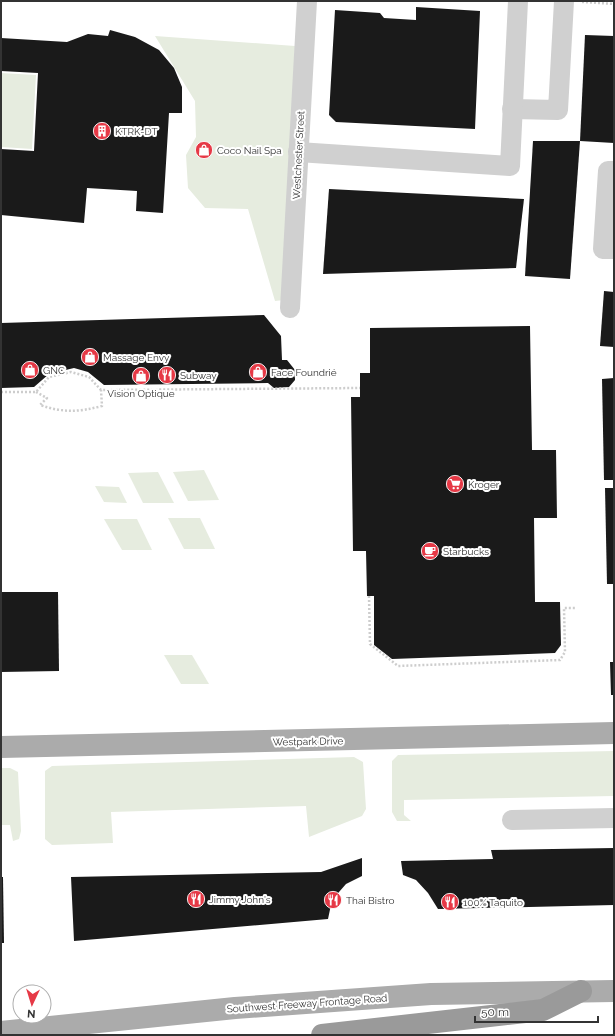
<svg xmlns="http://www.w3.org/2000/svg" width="615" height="1036" viewBox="0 0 615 1036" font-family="Raleway,sans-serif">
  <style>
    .green { fill: #e6ecdf }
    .building { fill: #1a1a1a }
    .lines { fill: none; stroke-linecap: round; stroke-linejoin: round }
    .path { stroke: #cdcdcd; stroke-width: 2.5; stroke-dasharray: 2 2; stroke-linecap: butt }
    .minor { stroke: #d0d0d0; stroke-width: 20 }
    .major { stroke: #ababab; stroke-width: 22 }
    .highway { stroke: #9a9a9a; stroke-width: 22 }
    .labels { text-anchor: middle; stroke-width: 4; stroke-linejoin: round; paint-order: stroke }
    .poi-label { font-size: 10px; fill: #333; stroke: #fff; text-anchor: start }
    .street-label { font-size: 10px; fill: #333; stroke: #fff }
  </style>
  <rect width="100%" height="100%" fill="#fff"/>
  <g class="green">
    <path d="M155,36L295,46L284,300L275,301L248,209L205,208L188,188L186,155L196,137L195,101Z"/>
    <path d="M1,73L36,75L32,149L1,147Z"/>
    <path d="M204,470L219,500L188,501L173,472Z"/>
    <path d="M158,472L174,503H143L128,473Z"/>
    <path d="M95,486L119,487L127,503L104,502Z"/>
    <path d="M168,518H200L215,549H184Z"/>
    <path d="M104,519H137L152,550H122Z"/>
    <path d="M164,655H192L209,684H181Z"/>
    <path d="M614,751V796L404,800V815L411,821H397L392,812V761L398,755Z"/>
    <path d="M354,757L363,762L366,809L362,816L309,837L306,806L111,812L113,843L52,845L45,839V771L52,766Z"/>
    <path d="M1,768H10L18,772L21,831L19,839L13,841L10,825H1Z"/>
  </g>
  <g class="building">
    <path d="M416,7L480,11L475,129L336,122L329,115L335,10L380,13L384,18L416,20Z"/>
    <path d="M110,30L135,37L159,50L174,68L182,87V113H169L163,213L136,211L137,191L87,188L84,223L1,215V149L34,151L38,73L1,71V38L67,42L88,34L108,36Z"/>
    <path d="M585,35L614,36V143L580,141Z"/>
    <path d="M533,141H580L570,279L525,276Z"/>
    <path d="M329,189L524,199L516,268L323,274Z"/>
    <path d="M604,291L614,292V347L600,346Z"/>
    <path d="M264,315L281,336L282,360H287L295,370V380L289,387L274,388L268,383L104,385L88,372L74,368L49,374L34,387L1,388V323Z"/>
    <path d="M530,326L532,450H556L557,518H534L535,602H560L561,645L555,653L392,659L374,645V596H367L366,551H353L351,397H360V373H370V328Z"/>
    <path d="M614,378V480H604L602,379Z"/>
    <path d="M605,488H614V584H607Z"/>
    <path d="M1,592H58L59,671L1,672Z"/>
    <path d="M610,662H614V695H611Z"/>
    <path d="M614,848V905L438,909L428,893L416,880L403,875L401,861L493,859L491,850Z"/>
    <path d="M362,858V876L346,884L332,900L328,919L74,941L71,877L321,872Z"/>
    <path d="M1,877H3L4,943H1Z"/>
  </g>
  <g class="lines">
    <g class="path">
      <path d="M582,2L614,4"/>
      <path d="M1,392H36L49,377L71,372L89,377L101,390L360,388"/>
      <path d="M36,392L47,398L40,405C63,413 79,412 102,406L101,390"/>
      <path d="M369,596L370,644L398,666L560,660L565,652L564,608H575"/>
    </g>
    <g class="minor">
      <path d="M512,109L558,110L564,1"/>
      <path d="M298,152L510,166L518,1"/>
      <path d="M614,171H608L603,249H614"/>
      <path d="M290,308L307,1"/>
      <path d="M512,820L614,818"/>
    </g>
    <g class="major">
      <path d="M1,747L614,733"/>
      <path d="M1,1032L235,1008L431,994L614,991"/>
    </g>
    <path class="highway" d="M322,1035L543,1010L581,991"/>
  </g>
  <defs>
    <symbol id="building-disc" viewBox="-11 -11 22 22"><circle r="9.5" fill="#e63946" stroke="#fff"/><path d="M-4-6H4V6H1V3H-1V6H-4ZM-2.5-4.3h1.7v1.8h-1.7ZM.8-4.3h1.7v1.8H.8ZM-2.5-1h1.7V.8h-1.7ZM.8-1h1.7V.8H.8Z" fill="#fff"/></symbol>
    <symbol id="shop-disc" viewBox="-11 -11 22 22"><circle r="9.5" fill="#e63946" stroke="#fff"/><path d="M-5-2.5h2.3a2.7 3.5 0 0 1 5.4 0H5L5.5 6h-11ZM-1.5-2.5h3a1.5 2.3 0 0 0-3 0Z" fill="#fff"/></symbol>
    <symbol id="restaurant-disc" viewBox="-11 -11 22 22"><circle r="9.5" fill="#e63946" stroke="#fff"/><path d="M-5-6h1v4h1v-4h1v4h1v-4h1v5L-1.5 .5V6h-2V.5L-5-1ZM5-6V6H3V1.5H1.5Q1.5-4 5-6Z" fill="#fff"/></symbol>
    <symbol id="supermarket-disc" viewBox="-11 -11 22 22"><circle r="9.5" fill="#e63946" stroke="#fff"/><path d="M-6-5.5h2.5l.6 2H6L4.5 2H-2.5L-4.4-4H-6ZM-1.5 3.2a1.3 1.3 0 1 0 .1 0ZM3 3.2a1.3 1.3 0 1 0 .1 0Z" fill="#fff"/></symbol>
    <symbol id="cafe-disc" viewBox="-11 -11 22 22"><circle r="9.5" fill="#e63946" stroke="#fff"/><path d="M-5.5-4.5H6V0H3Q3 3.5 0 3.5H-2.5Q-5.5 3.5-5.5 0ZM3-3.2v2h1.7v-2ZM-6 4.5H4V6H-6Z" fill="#fff"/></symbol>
  </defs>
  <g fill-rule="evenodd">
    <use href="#building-disc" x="92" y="121" width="20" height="20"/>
    <use href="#shop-disc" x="194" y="140" width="20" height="20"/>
    <use href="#shop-disc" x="80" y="347" width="20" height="20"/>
    <use href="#shop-disc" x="20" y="360" width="20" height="20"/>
    <use href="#shop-disc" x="248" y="362" width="20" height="20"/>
    <use href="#restaurant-disc" x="157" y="365" width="20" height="20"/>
    <use href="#shop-disc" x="131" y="366" width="20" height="20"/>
    <use href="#supermarket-disc" x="445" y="474" width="20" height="20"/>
    <use href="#cafe-disc" x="420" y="541" width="20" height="20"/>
    <use href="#restaurant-disc" x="186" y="889" width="20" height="20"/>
    <use href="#restaurant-disc" x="323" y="890" width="20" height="20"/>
    <use href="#restaurant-disc" x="440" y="892" width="20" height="20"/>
  </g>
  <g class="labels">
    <g class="poi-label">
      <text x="115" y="135">KTRK-DT</text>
      <text x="217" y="154">Coco Nail Spa</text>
      <text x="103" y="361">Massage Envy</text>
      <text x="43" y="374">GNC</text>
      <text x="271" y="376">Face Foundrié</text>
      <text x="180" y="379">Subway</text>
      <text x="141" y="397" text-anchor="middle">Vision Optique</text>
      <text x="468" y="488">Kroger</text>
      <text x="443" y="555">Starbucks</text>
      <text x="209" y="903">Jimmy John's</text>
      <text x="346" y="904">Thai Bistro</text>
      <text x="463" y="906">100% Taquito</text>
    </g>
    <g class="street-label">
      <text transform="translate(298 155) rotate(-87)" y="4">Westchester Street</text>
      <text transform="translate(308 741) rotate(-1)" y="4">Westpark Drive</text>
      <text transform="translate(307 1003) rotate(-4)" y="4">Southwest Freeway Frontage Road</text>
    </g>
  </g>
  <rect width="615" height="1036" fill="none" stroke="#333333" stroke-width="4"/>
  <g transform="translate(32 1004) rotate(184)"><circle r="19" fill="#ffffff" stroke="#adadad"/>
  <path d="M0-3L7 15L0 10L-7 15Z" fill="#e63946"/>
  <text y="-6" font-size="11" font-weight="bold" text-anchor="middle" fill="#333333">N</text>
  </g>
  <path d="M475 1016v6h123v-6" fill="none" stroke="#333333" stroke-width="2"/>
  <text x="481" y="1016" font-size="12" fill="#333333" stroke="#ffffff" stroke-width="3" paint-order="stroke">50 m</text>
</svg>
